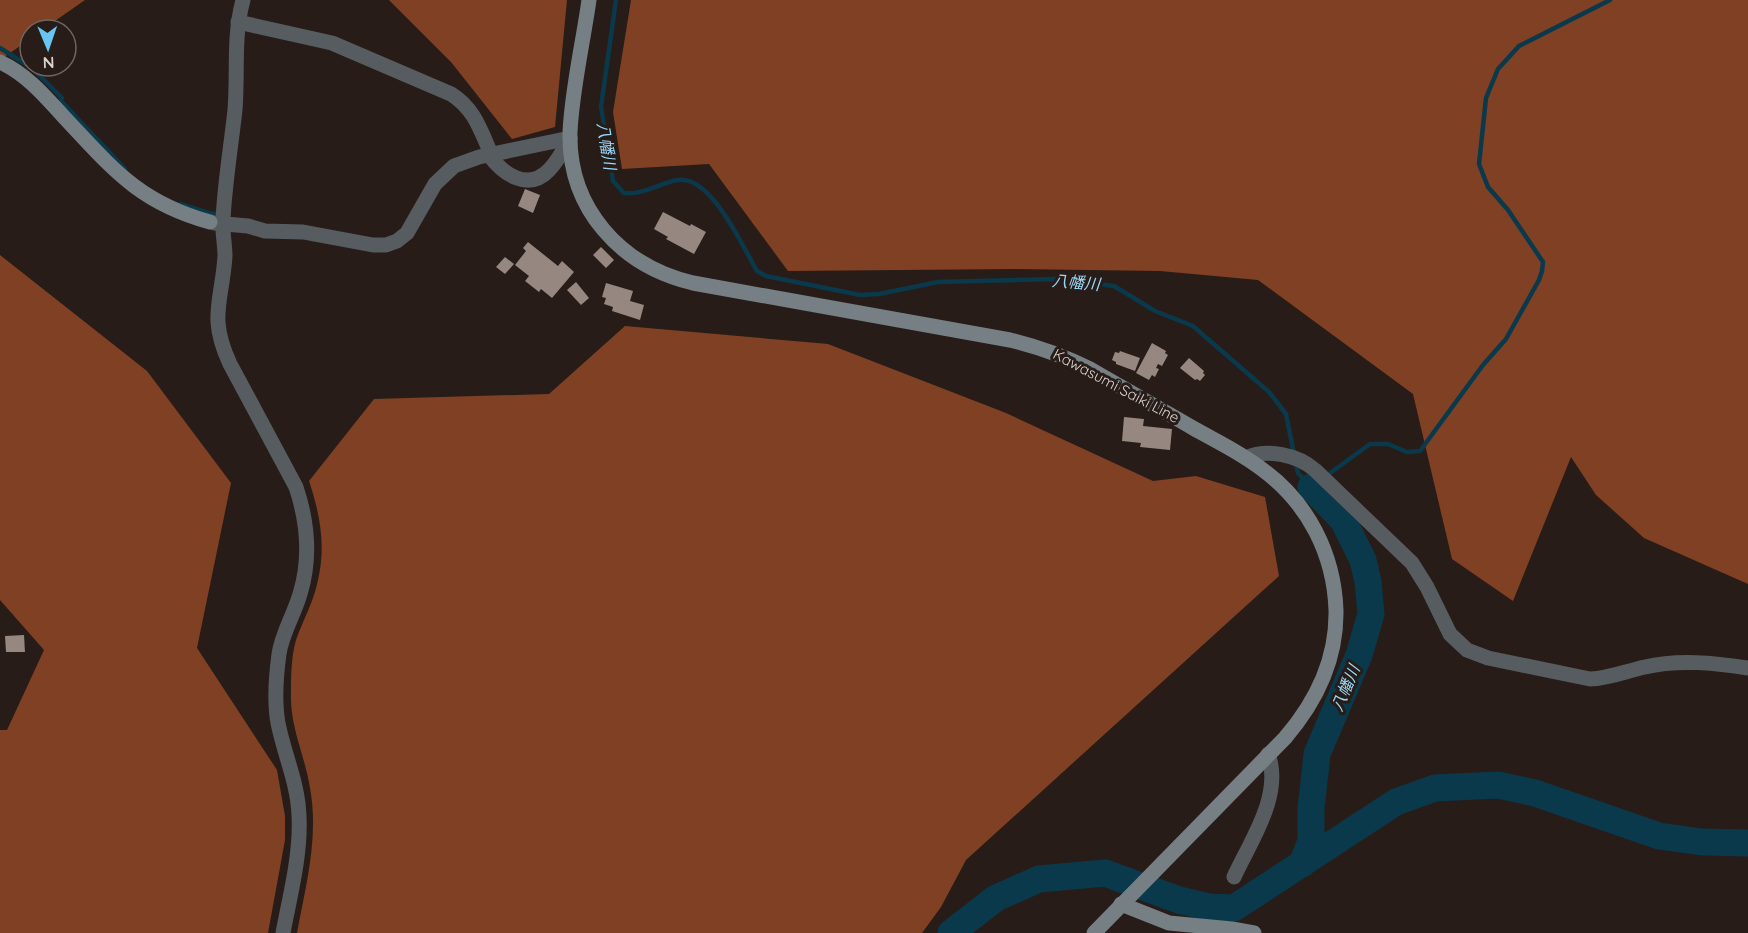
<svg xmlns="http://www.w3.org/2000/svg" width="1748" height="933" viewBox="0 0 1748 933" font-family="Quicksand,'Noto Sans JP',sans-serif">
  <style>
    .forest { fill: #804023 }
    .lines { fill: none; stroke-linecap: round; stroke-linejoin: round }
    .stream { stroke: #0a394c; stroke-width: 4.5 }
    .river { stroke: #0a394c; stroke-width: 27 }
    .building { fill: #968781 }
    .street { stroke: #565c5f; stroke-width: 15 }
    .secondary { stroke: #757f84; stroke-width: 15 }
    .labels { text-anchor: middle; stroke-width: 6; stroke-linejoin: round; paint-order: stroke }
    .street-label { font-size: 15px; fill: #dad2cf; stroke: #271c17 }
    .water-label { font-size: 16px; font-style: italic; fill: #9ad7f7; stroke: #271c17 }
  </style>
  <rect width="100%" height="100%" fill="#271c17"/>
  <g class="forest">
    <path d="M0,0H85L42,30H30V39L0,60Z"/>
    <path d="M389,0H567L555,127L512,139L451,62Z"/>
    <path d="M631,0H1748V584L1644,538L1596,495L1571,457L1513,601L1452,559L1413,394L1258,280L1160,271L1014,269L788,271L709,164L622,169L613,112Z"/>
    <path d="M0,255L147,371L231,483L197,648L277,770L285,816V840L268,933H0V730H7L44,650L0,600Z"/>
    <path d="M625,326L828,344L1006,413L1153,481L1196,476L1265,497L1279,576L966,860L941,907L922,933H297C306,885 319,837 310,788C305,756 290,727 291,695C291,677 291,657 296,640C303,620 314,601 318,580C326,546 320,514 309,481L374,399L549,394Z"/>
  </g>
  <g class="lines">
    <g class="stream">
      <path d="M616,0L601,107L613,181L624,193C645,195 659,183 678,180C711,175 743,247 757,271L766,276L860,295L879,294L938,282L1054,279L1114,286L1155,311L1193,326L1269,392L1286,414L1294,454"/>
      <path d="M0,48L32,68L62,98L61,101L125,169"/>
      <path d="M180,204L212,214L221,213"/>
      <path d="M1296,463L1298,473L1311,487L1370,444H1388L1407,452L1420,451L1483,365L1506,339L1539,280L1542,271L1543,262L1508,210L1488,187L1479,164L1486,98L1498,69L1519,46L1610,0"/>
    </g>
    <g class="river">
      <path d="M1302,864L1311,841V809L1317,754L1359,655L1371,614L1368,582L1363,560L1343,520L1311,487"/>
      <path d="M951,933L996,898L1039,879L1105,873L1179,900L1209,907L1234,908L1396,802L1435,788L1498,785L1535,793L1659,836L1702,842L1748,843"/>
    </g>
  </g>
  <g class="building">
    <path d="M525,189L540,195L533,213L518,206Z"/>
    <path d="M663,212L690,226L691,224L706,232L694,254L666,239L668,237L654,229Z"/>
    <path d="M528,242L558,266L562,261L574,272L552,298L541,289L539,292L525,281L529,276L515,265L526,251L523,248Z"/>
    <path d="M601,247L614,260L606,268L593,255Z"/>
    <path d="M505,257L514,264L505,274L496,267Z"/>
    <path d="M576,282L589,298L581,305L567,290Z"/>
    <path d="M606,283L633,291L630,301L644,305L640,320L612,311L613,307L604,304L606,298L602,297Z"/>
    <path d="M1152,343L1166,351L1165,353L1168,355L1162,366L1158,364L1156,368L1159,369L1155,377L1152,375L1149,380L1136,373Z"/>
    <path d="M1120,351L1140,358L1135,371L1116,364V362L1112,360L1115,352L1119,353Z"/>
    <path d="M1189,358L1204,371L1203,373L1205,375L1200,381L1197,379L1195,380L1180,368Z"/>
    <path d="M1124,417L1144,419L1143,426L1172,429L1170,450L1140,447L1141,443L1122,441Z"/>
    <path d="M24,635L25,652H6L5,636Z"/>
  </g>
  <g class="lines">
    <g class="street">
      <path d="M243,0C233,37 238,72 235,110C231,146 225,182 223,219C222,232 225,244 225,256C222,302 208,317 230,364L296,487C308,523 311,558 300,594C294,615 282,633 279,654C276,676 274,701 278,723C284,754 298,783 299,816C301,855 290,895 283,933"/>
      <path d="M238,22L332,43L451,94C474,108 481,131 491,154"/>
      <path d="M489,155C503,174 528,192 549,170C558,161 564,149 570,138"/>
      <path d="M214,223L248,226L265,231L303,232L373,245H386L397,241L407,233L435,184L454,166L479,157L570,138"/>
      <path d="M1246,458C1267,448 1298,455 1315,470L1412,563L1427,587L1450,634L1467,650L1488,658L1590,679C1610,678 1626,671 1645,667C1678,659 1715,663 1748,668"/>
      <path d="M1234,877C1251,840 1283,795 1268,754"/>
    </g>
    <g class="secondary">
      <path d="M589,0C583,43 572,89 570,132C568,209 621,266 693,283L1010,340C1039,347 1064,356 1090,369C1124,389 1159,408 1193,428C1216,441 1242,453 1263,470C1308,503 1334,554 1336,610C1337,659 1316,702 1285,738L1094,933"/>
      <path d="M0,62C26,74 44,95 63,116C112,168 138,202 210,222"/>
      <path d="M1121,904L1169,923L1232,929L1254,933"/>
    </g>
  </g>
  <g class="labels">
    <g class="street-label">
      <text transform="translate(1116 386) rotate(28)" y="5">Kawasumi Saiki Line</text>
    </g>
    <g class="water-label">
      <text transform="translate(607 146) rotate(81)" y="6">八幡川</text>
      <text transform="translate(1076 282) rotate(5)" y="6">八幡川</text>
      <text transform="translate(1345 688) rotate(-67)" y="6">八幡川</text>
    </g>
  </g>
  <g transform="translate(48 48) rotate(178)"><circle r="28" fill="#271c17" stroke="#6f6561" stroke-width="1.5"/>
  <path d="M0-4.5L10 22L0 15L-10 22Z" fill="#68c4f0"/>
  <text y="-9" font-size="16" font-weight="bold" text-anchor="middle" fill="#dad2cf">N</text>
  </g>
</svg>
